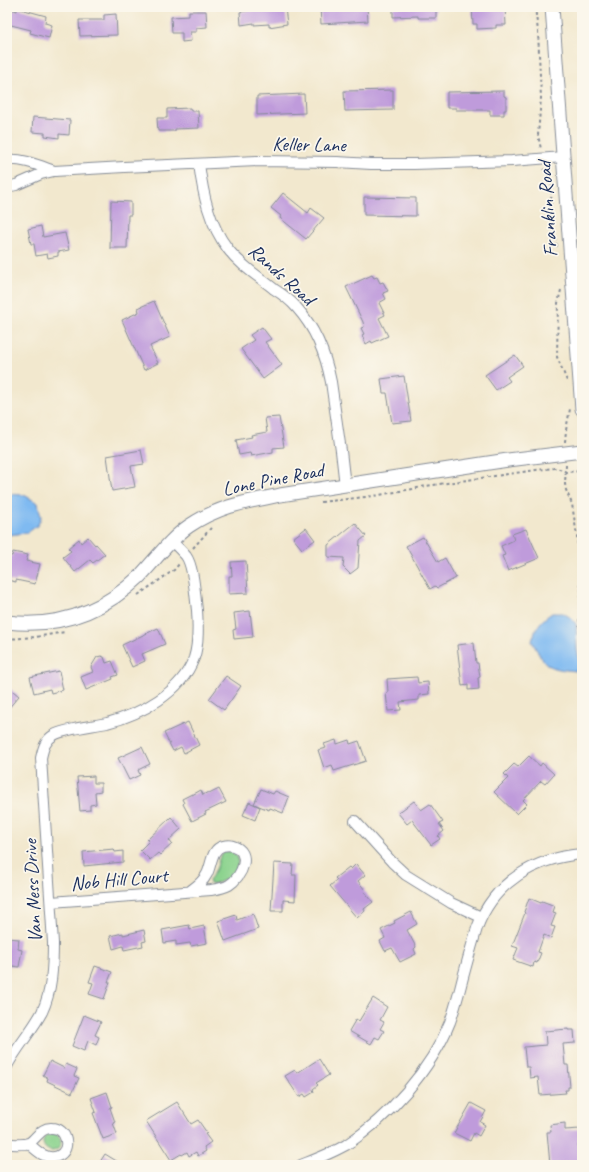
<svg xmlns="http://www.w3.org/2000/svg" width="589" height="1172" viewBox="0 0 589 1172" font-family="Caveat,sans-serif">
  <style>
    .green { fill: #8cd38e; stroke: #548176 }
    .water { fill: #7fbaf1; stroke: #4d74a8 }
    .building { fill: #bf9bdb }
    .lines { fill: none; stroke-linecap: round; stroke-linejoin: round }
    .minor-casing { stroke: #868c96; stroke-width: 12 }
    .tertiary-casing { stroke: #868c96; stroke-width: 15 }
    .path { stroke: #868c96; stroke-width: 2; stroke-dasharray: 3 3; stroke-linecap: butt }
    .minor { stroke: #fff; stroke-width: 10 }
    .tertiary { stroke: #fff; stroke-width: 13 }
    .labels { text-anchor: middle; stroke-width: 3.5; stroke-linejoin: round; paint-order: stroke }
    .street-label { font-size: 20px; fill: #1b2f5e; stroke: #fbf7ec }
  </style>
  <rect width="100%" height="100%" fill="#fbf7ec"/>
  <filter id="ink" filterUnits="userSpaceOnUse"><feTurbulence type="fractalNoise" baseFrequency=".025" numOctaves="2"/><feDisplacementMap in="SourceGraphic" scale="8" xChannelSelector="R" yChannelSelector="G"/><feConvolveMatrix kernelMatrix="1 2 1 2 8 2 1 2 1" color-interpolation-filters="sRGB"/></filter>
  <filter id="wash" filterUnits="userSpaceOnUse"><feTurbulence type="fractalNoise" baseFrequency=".012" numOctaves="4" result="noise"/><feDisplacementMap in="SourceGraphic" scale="16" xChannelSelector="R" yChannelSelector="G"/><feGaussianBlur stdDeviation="0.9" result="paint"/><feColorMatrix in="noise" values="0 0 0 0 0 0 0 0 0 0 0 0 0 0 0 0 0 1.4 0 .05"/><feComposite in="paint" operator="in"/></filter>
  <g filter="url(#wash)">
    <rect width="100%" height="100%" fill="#f2e8ce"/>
    <g class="green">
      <path d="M225,851H231L237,856C242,871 224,884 210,884L209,881C211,877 214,873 216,869C219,862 218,856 225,851Z"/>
      <circle cx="52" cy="1142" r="9"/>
    </g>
    <g class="water">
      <path d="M7,494L24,495L38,503L41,517L38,525L27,533L7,535Z"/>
      <path d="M552,613H563L571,618L576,624L577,650L581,668L577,671C568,670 556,670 548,665C542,661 535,647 532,641C536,627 540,621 552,613Z"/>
    </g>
    <g id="blocks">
      <g class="building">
        <path d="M252,7H269V10L285,8L287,24L269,27V24L254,25V23L241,25L240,12L252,10Z"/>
        <path d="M320,7H367L368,21L321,24Z"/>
        <path d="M393,7H436V18H418V16L393,17Z"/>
        <path d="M472,7H505L506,25H496V28L477,29V24H473Z"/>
        <path d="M7,8L17,11V8L46,16L45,23L52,25L49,38L30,33L31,30L7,24Z"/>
        <path d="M189,11H206L207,27L196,28V32H190L191,41L182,42V33H172L171,17L189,16Z"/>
        <path d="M116,14L117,35L80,36L79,20H104V15Z"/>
        <path d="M393,90V110L345,111L344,91Z"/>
        <path d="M504,91V96L506,97V110H504V115H490V110H456V108H447V92Z"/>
        <path d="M304,94L305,113L257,115V96Z"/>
        <path d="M190,108L191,111H198L199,128L175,129V131H158L157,118H167V109Z"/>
        <path d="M33,117L70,120L69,135L59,134V138L45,136V133L32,132Z"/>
        <path d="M283,193L308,213L311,208L324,218L306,239L280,218L281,216L271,208Z"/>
        <path d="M364,197L416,198V216L364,215Z"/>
        <path d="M111,201L131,202V215H128L127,248H110Z"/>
        <path d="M41,226L43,237L65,233L69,250L58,252V256L48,258L47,254L36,256L34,244H31L28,229Z"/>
        <path d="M372,275L374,278L377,277L380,283L383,282L388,291L383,293L386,299L379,303L385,315L379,318L388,336L372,343L371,341L366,344L362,335L364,334L361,328L364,327L363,322L346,287Z"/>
        <path d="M154,301L170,337L150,346L158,363L144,370L122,320L139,312L138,308Z"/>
        <path d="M262,327L271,339L265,342L282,365L263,379L241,349L254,340L250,335Z"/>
        <path d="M515,355L523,366L507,377L510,381L496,390L485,375Z"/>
        <path d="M404,376L411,421L392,423L387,393H383L381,379Z"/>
        <path d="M279,417L284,447L273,448V452L251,456L250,453L239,455L236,440L252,437L251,435L267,432L265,418Z"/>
        <path d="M141,450L144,464L131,466L135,487L112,491L107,456Z"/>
        <path d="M355,523L366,536L360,541L358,568L350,574L343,567L344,558L328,557V545Z"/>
        <path d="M306,528L315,540L302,549L293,538Z"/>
        <path d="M526,529L539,558L508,571L502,556L505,555L501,546L514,540L512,534Z"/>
        <path d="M88,537L95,545L96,544L105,554L93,563L90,560L75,572L63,557L71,551L68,548L79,539L81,543Z"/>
        <path d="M423,537L438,562L445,558L456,578L437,588L435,586L430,589L406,546Z"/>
        <path d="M13,552L28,555L26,561L40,564L35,584L16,580V582L7,580V555L12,556Z"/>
        <path d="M246,561L248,593L229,594V576H232L231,562Z"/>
        <path d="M250,611L253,637L234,639L233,630L236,629L234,613Z"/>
        <path d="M158,628L165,644L142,654L145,661L132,667L122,645Z"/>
        <path d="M474,643L476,663H478L480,677L478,678L479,689L468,690V685L462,686L457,645Z"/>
        <path d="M101,656L104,657L106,663L112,661L118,675L112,677L113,679L86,690L81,677L93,672L91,667L97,657Z"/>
        <path d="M59,671L63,690L51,693L50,689L34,693L30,677Z"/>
        <path d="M226,676L241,686L224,710L209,699Z"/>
        <path d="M417,677L418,683L428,682L429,694L419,695V700L400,702L401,710L388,711L386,693L388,692L387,679Z"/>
        <path d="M7,686L19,696L7,710Z"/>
        <path d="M188,722L199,745L184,753L181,747L173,751L164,733Z"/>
        <path d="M336,740L337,744L349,740L350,744L359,741L366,761L334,771L332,765L324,768L318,750L326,748L324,744Z"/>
        <path d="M142,747L150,764L138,770L140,775L129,780L118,758Z"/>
        <path d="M529,756L540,766L542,763L554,774L545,784L541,781L523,800L527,804L517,814L494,792L508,778L504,774L514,764L518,767Z"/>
        <path d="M94,776V783H101V791L95,792L96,804L90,805V810L80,811L77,777Z"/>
        <path d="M219,789L226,802L205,812L206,814L192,821L183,804L184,803L182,799L192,794V795L201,790L203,795L208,792L209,794Z"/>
        <path d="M261,789L273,794L275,791L289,797L283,813L270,808L269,810L254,804Z"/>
        <path d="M414,801L421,810L430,804L443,822L439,824L444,831L438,836L440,839L431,845L412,820L407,824L398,813Z"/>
        <path d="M249,802L260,807L255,820L243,815Z"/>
        <path d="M171,817L181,829L169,840L172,844L160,855L158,853L150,860L140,850L149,841L147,840Z"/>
        <path d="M114,849L115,852L123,851V862L84,866L83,852Z"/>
        <path d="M274,863L293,864L292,875H296L295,901L283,900V911H271Z"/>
        <path d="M356,864L365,875L358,881L365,890L364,891L373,902L364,909L365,911L357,918L330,886L337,880L335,878L349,867L351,869Z"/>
        <path d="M529,898L541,903L542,901L555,906L553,912L556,913L551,926L555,927L551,938L544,935L538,952L541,953L537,963L534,962L533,967L513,960L518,948L512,946L525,913L524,912Z"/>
        <path d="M411,912L417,924L407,930L416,947L414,949L416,954L400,962L392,948L385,951L380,941L385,938L381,930L395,923L394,921Z"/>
        <path d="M253,914L258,929L225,941L218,921L236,915L237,920Z"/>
        <path d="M189,925L190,929L204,926L207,943L191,946L190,943L176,945V941L164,943L162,930Z"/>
        <path d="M144,930L146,941L142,942L143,946L124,950L123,946L113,949L110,936L123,933V935Z"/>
        <path d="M7,938L19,939L18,949L22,950L19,967L7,965Z"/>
        <path d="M95,966L112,972L108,982H110L104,999L89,994L93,983L89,982Z"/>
        <path d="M373,998L387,1007L380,1020L384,1022L380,1029L384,1031L379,1039L375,1037L371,1044L349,1031L356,1019L359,1021Z"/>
        <path d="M84,1015L101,1022L95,1035L99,1037L96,1045L88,1041L84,1051L72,1046Z"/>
        <path d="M568,1029V1030H574L575,1043L563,1044L565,1065H568L570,1087H568V1090H565L566,1093L540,1095L538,1077L530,1078L529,1067H526L524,1047L546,1045L545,1031Z"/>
        <path d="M319,1059L329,1075L316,1083L318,1085L313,1089L314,1092L306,1097L304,1094L299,1097L285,1076L295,1070L297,1073Z"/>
        <path d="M50,1061L64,1068L66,1064L77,1069L74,1076L79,1078L72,1093L47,1081L48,1078L43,1075Z"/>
        <path d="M107,1092L112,1107L110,1108L115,1122L113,1123L117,1134L103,1139L93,1113L96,1112L91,1098Z"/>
        <path d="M177,1102L191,1124L198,1120L207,1133L205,1134L211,1142L204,1147L206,1151L198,1156L196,1152L189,1156L187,1152L182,1155L181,1154L171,1160L146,1121Z"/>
        <path d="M471,1103L486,1111L480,1122L485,1125L479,1136L474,1133L470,1141L454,1133Z"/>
        <path d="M565,1123V1130L580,1129L582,1145H578L579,1164L550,1165L547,1132H551L550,1125Z"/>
        <path d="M105,1154L123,1165H98Z"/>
      </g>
    </g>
  </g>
  <g filter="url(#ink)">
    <use href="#blocks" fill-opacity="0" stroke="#868c96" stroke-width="1"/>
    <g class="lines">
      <defs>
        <g id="minor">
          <path d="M7,160C22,158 40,166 54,171"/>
          <path d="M199,164C203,194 209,224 228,249C240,265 258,276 274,289C282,294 291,301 297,308C315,328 326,356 331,382L341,451L345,486"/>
          <path d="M7,187L16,185L41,174L54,171L124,167L257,161L337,162L371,164H414L512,161L563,157"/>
          <path d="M355,821L392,862L406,875L451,903L481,917"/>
          <path d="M51,902L211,890C217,889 224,888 229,885C242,877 253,852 233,846C230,845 227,845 223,846C211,849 212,864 207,874C203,882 197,886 190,891"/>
          <path d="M7,1066C17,1047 32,1031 42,1012C52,991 53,966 53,943L41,758C43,749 45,740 54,735C64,729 93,726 107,723C141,714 181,693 194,658C199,643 198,625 197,610C195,596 194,567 186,556C182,551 176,546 172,541"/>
          <path d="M7,1144C13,1144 24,1145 29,1143C37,1138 41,1127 52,1128C67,1128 72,1150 58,1156C46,1161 36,1150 28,1143"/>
          <path d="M301,1165C316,1159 332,1153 346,1145C389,1117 431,1070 450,1022C454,1011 457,1000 460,989C465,969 471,948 477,928C494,882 535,858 582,854"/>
        </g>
        <g id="tertiary">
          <path d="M552,7L582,409"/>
          <path d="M7,622C58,628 103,612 140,576C156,559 170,539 189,526C219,506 245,502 280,495L508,460L582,451"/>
        </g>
      </defs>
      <use href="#minor" class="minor-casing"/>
      <use href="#tertiary" class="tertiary-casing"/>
      <g class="path">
        <path d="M535,7L538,31L541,98L538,135L541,149"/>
        <path d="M544,169L548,174L552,185L551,202V230L556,240L557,247"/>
        <path d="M561,290L558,303L557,357L560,364L567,381"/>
        <path d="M565,442L566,430L570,409"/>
        <path d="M566,465L565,484L566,490L572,504L577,536L581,593L579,613L580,637L582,657"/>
        <path d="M321,502L374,496L400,491L413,489L426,486L536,470L555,468L563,470L566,472L582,471"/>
        <path d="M193,548L211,528"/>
        <path d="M138,595L174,570L179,564"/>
        <path d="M7,639L36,637L65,632"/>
      </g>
      <use href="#minor" class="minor"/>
      <use href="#tertiary" class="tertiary"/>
    </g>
  </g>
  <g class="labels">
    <g class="street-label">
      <text transform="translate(309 144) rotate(1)" y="7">Keller Lane</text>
      <text transform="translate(547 209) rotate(-94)" y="7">Franklin Road</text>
      <text transform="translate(282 274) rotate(42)" y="7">Rands Road</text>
      <text transform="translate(273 479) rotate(-11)" y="7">Lone Pine Road</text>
      <text transform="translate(119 879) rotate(-5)" y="7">Nob Hill Court</text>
      <text transform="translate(32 891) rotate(-93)" y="7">Van Ness Drive</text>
    </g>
  </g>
  <rect width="589" height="1172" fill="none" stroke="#fbf7ec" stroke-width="24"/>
</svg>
